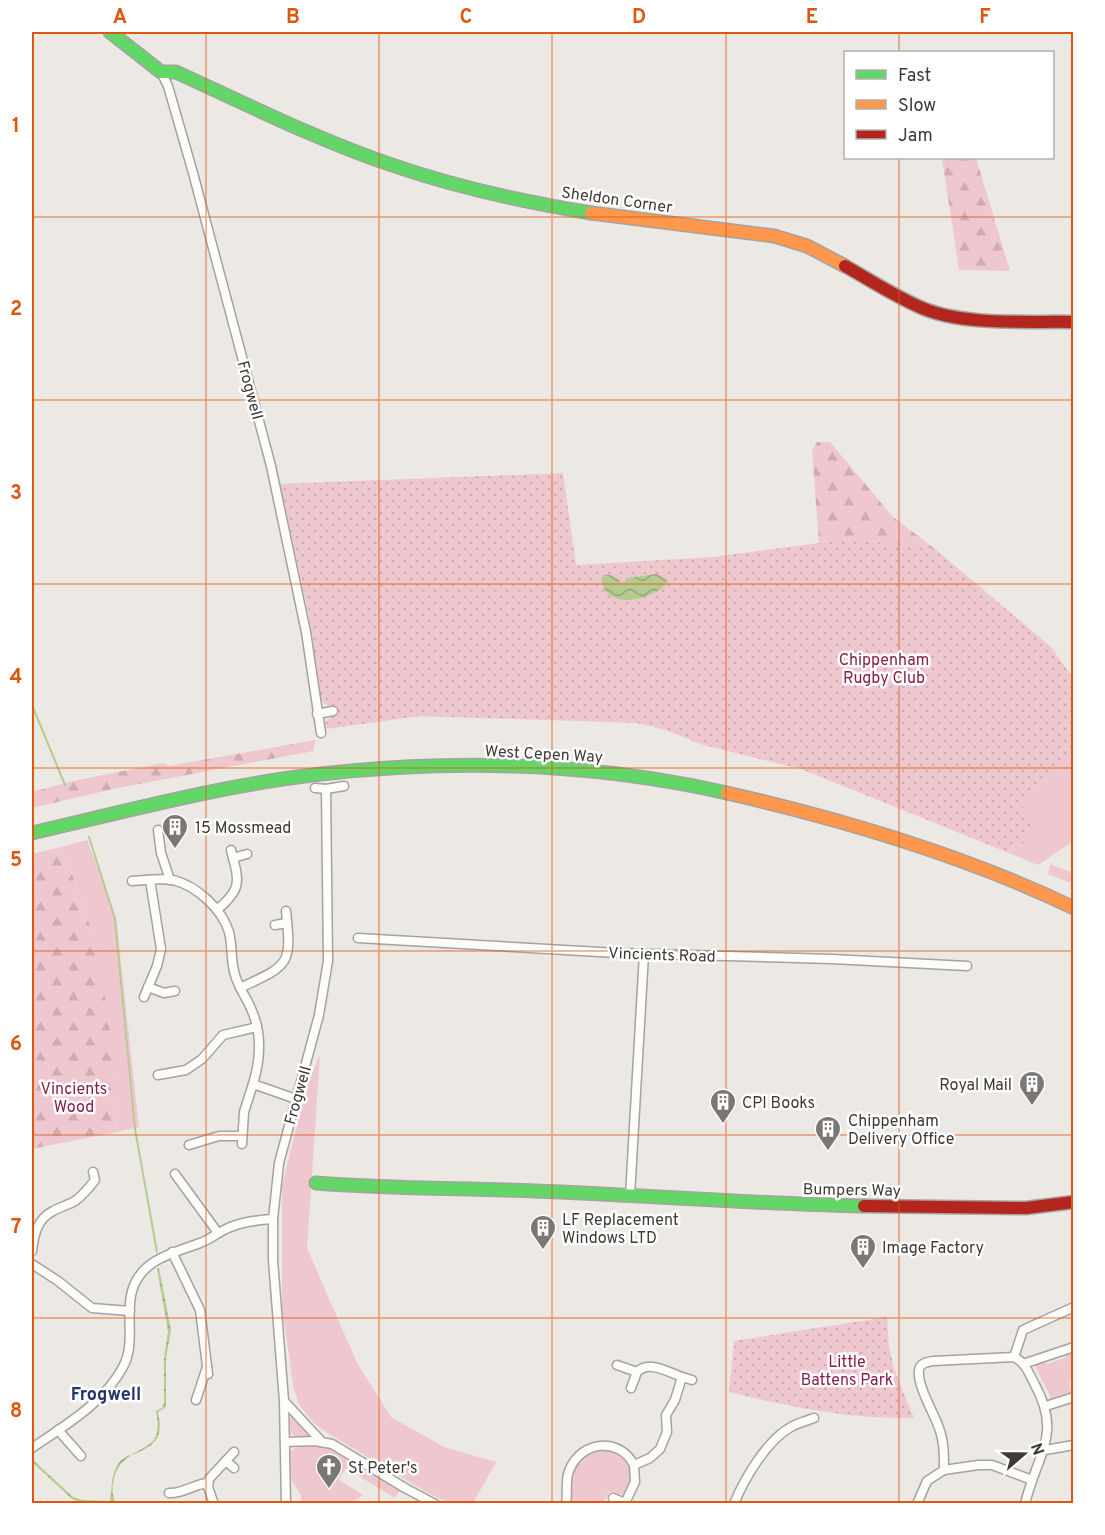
<svg xmlns="http://www.w3.org/2000/svg" width="1105" height="1535" viewBox="0 0 1105 1535" font-family="Overpass,sans-serif">
  <style>
    .grass { fill: #efc8cf }
    .forest { fill: url(#forest-firs) }
    .park { fill: url(#park-dots) }
    .water { fill: url(#water-waves) }
    .lines { fill: none; stroke-linecap: round; stroke-linejoin: round }
    .stream { stroke: #b6cb8f; stroke-width: 2 }
    .street-casing { stroke: #a5a29f; stroke-width: 11 }
    .fast-casing { stroke: #a5a29f; stroke-width: 15 }
    .slow-casing { stroke: #a5a29f; stroke-width: 15 }
    .jam-casing { stroke: #a5a29f; stroke-width: 15 }
    .street { stroke: #fcfcfb; stroke-width: 8 }
    .fast { stroke: #63d668; stroke-width: 12 }
    .slow { stroke: #ff974d; stroke-width: 12 }
    .jam { stroke: #b3261e; stroke-width: 12 }
    .grid { fill: none; stroke: #df570e; stroke-width: 1.5; stroke-opacity: 0.55 }
    .labels { text-anchor: middle; stroke-width: 5; stroke-linejoin: round; paint-order: stroke }
    .street-label { font-size: 16px; fill: #3d3a37; stroke: #fff }
    .park-label { font-size: 16px; fill: #891d47; stroke: #fff }
    .poi-label { font-size: 16px; fill: #3d3a37; stroke: #fff; text-anchor: start }
    .neighbourhood-label { font-size: 18px; font-weight: bold; fill: #26346d; stroke: #fff }
    .neatline { fill: none; stroke: #df570e; stroke-width: 2 }
    .grid-label { font-size: 20px; text-anchor: middle; font-weight: bold; fill: #df570e }
  </style>
  <defs>
    <pattern id="forest-firs" width="22" height="20" patternUnits="userSpaceOnUse" patternTransform="scale(1.5)"><rect width="22" height="20" fill="#efc8cf"/><path d="M5 1l3.5 6h-7zM16 11l3.5 6h-7z" fill="#ceadb2"/></pattern>
    <pattern id="park-dots" width="8" height="8" patternUnits="userSpaceOnUse" patternTransform="scale(1.5)"><rect width="8" height="8" fill="#efc8cf"/><path d="M2 2h.1M6 6h.1" fill="none" stroke="#ceadb2" stroke-width="1.8" stroke-linecap="round"/></pattern>
    <pattern id="water-waves" width="16" height="10" patternUnits="userSpaceOnUse" patternTransform="scale(1.5)"><rect width="16" height="10" fill="#b6cb8f"/><path d="M0 5q4-4 8 0t8 0" fill="none" stroke="#95a676"/></pattern>
  </defs>
  <rect width="100%" height="100%" fill="#ece8e4"/>
  <g class="grass">
    <path d="M1073,756V841L1038,865L1009,853L1024,843L1019,801Z"/>
    <path d="M87,840L116,917L139,1127L117,1132C114,1064 108,996 91,930C84,902 72,874 61,847Z"/>
    <path d="M1050,864L1073,873V884L1048,874Z"/>
    <path d="M320,1055L307,1248L357,1363L391,1417L444,1447L496,1462L473,1503H450L428,1493L329,1434L315,1424L300,1406L294,1390L282,1307V1185L308,1082Z"/>
    <path d="M1073,1350V1364L1069,1387L1073,1389V1393L1052,1400L1034,1364L1043,1360L1047,1364L1067,1357L1065,1352Z"/>
    <path d="M290,1417H293L313,1437L297,1438L293,1436L290,1430Z"/>
    <path d="M326,1445L334,1449L400,1490L395,1498L346,1468L339,1480L363,1495C348,1508 320,1503 301,1503V1495L291,1479L290,1452C299,1443 314,1445 326,1445Z"/>
    <path d="M593,1449C599,1449 607,1449 613,1450C632,1456 635,1482 623,1495L609,1492L604,1501L609,1503H572C573,1477 568,1466 593,1449Z"/>
  </g>
  <g class="forest">
    <path d="M942,158H976L1010,271L959,270Z"/>
    <path d="M817,442H830L892,516L935,549L849,539L819,543L812,451Z"/>
    <path d="M316,740L313,751L113,789L32,808V792L73,781L163,763L169,766Z"/>
    <path d="M61,847C72,874 84,902 91,930C109,995 114,1064 117,1132L32,1149V854Z"/>
  </g>
  <g class="park">
    <path d="M563,473L576,565L713,557L849,539L935,549L1051,647L1073,678V756L1019,801L1034,824L1024,843L1009,853L801,769L703,745L666,730L637,723L420,716L326,729L324,723L333,715L331,708L320,700L309,616L280,484Z"/>
    <path d="M887,1317L889,1346L894,1369L914,1418C849,1419 792,1407 729,1392L734,1341Z"/>
  </g>
  <g class="water">
    <path d="M656,574L662,576L668,582C653,601 605,612 601,579L604,575C612,574 616,577 622,583L628,578Z"/>
    <path d="M159,1268L171,1330L166,1358V1407L158,1412C164,1439 155,1445 133,1455L132,1454C155,1443 161,1438 156,1411L162,1408L164,1404V1359L168,1331L157,1269Z"/>
    <path d="M129,1455L131,1456C115,1463 108,1489 116,1503H82L72,1499L32,1462V1459L73,1497L82,1500L110,1501C113,1483 110,1464 129,1455Z"/>
  </g>
  <g class="lines">
    <g class="stream">
      <path d="M32,705L65,785"/>
      <path d="M89,837L115,919L135,1129L157,1252"/>
    </g>
    <defs>
      <g id="street">
        <path d="M161,72L168,86L193,173L271,466L306,632L321,733"/>
        <path d="M317,714L333,711"/>
        <path d="M315,788L326,789"/>
        <path d="M158,830L161,853L170,880"/>
        <path d="M233,858L247,854"/>
        <path d="M132,881C145,880 160,878 173,880C197,886 222,909 229,932C233,947 230,963 236,978C240,990 248,1000 252,1011C262,1034 260,1061 253,1084"/>
        <path d="M217,910C243,888 239,881 231,850"/>
        <path d="M275,925L287,923"/>
        <path d="M358,938L617,953L832,959L967,966"/>
        <path d="M148,987L164,993L175,991"/>
        <path d="M240,988C289,965 292,966 286,911"/>
        <path d="M144,997L157,966L161,949L150,880"/>
        <path d="M158,1075L186,1070L202,1059L223,1035L257,1027"/>
        <path d="M242,1144L244,1112L253,1084L296,1099"/>
        <path d="M189,1145L219,1136H242"/>
        <path d="M175,1174L218,1233"/>
        <path d="M630,1196L644,954"/>
        <path d="M32,1251C34,1235 37,1219 53,1211C60,1207 68,1205 75,1201C83,1195 89,1188 95,1180L93,1172"/>
        <path d="M172,1252L200,1310L208,1374"/>
        <path d="M32,1264L58,1281L92,1308L130,1311"/>
        <path d="M1014,1357L1023,1330L1074,1307"/>
        <path d="M1023,1364L1074,1347"/>
        <path d="M682,1377L692,1380"/>
        <path d="M631,1388L637,1372"/>
        <path d="M196,1400L207,1367"/>
        <path d="M284,1401L322,1442"/>
        <path d="M1046,1406L1074,1397"/>
        <path d="M58,1430L81,1456"/>
        <path d="M285,1442L315,1441L332,1444L405,1488L435,1504"/>
        <path d="M32,1448C64,1426 104,1403 123,1367C136,1343 125,1316 132,1291C141,1259 174,1253 200,1243C209,1240 216,1234 224,1230C239,1222 256,1220 273,1219"/>
        <path d="M1045,1450L1074,1445"/>
        <path d="M226,1461L234,1468"/>
        <path d="M944,1470L978,1465H992L1032,1480"/>
        <path d="M169,1493C183,1494 194,1484 208,1483"/>
        <path d="M613,1498L625,1503"/>
        <path d="M214,1504L208,1487L209,1479L234,1452"/>
        <path d="M286,1504L284,1401L273,1260V1219L279,1163L319,1015L328,961L326,789L344,786"/>
        <path d="M566,1504C568,1493 565,1481 569,1471C580,1441 619,1436 634,1465L650,1458L660,1449L667,1432L666,1415L675,1400L682,1377C668,1372 649,1360 637,1372L617,1365"/>
        <path d="M627,1504L625,1503L635,1482L634,1465"/>
        <path d="M734,1504C744,1479 767,1440 791,1427C798,1423 806,1421 814,1418"/>
        <path d="M917,1504L927,1481L944,1470C944,1455 944,1441 939,1428C934,1413 917,1386 919,1370C920,1363 927,1362 933,1361L1014,1357C1025,1362 1029,1373 1034,1383C1063,1435 1037,1453 1025,1504"/>
      </g>
      <g id="fast">
        <path d="M110,32L161,72H176C248,105 320,141 395,166C459,188 524,202 591,213"/>
        <path d="M32,833C127,811 223,785 321,774C455,759 595,763 727,793"/>
        <path d="M316,1183C389,1189 462,1188 535,1191C645,1195 754,1204 864,1206"/>
      </g>
      <g id="slow">
        <path d="M591,213L774,236L807,246L845,266"/>
        <path d="M727,793C845,820 964,855 1074,908"/>
      </g>
      <g id="jam">
        <path d="M845,266C870,280 896,297 922,308C965,326 1027,321 1074,322"/>
        <path d="M864,1206L1026,1208L1074,1202"/>
      </g>
    </defs>
    <use href="#street" class="street-casing"/>
    <use href="#fast" class="fast-casing"/>
    <use href="#slow" class="slow-casing"/>
    <use href="#jam" class="jam-casing"/>
    <use href="#street" class="street"/>
    <use href="#fast" class="fast"/>
    <use href="#slow" class="slow"/>
    <use href="#jam" class="jam"/>
  </g>
  <path class="grid" d="M206,32V1504M379,32V1504M552,32V1504M726,32V1504M899,32V52M899,158V1504M32,217H1074M32,400H1074M32,584H1074M32,768H1074M32,951H1074M32,1135H1074M32,1318H1074"/>
  <defs>
    <symbol id="building-pin" viewBox="-11 -11 22 30"><path d="M0 17L-7.5 6A9.5 9.5 0 1 1 7.5 6Z" fill="#7a7774" stroke="#fff"/><path d="M-4-6H4V6H1V3H-1V6H-4ZM-2.5-4.3h1.7v1.8h-1.7ZM.8-4.3h1.7v1.8H.8ZM-2.5-1h1.7V.8h-1.7ZM.8-1h1.7V.8H.8Z" fill="#fff"/></symbol>
    <symbol id="church-pin" viewBox="-11 -11 22 30"><path d="M0 17L-7.5 6A9.5 9.5 0 1 1 7.5 6Z" fill="#7a7774" stroke="#fff"/><path d="M-1.2-6h2.4v3.5h3.3v2.4h-3.3V6h-2.4V-.1h-3.3v-2.4h3.3Z" fill="#fff"/></symbol>
  </defs>
  <g fill-rule="evenodd">
    <use href="#building-pin" x="160" y="812" width="30" height="40"/>
    <use href="#building-pin" x="1017" y="1069" width="30" height="40"/>
    <use href="#building-pin" x="708" y="1087" width="30" height="40"/>
    <use href="#building-pin" x="813" y="1114" width="30" height="40"/>
    <use href="#building-pin" x="528" y="1213" width="30" height="40"/>
    <use href="#building-pin" x="848" y="1232" width="30" height="40"/>
    <use href="#church-pin" x="314" y="1452" width="30" height="40"/>
  </g>
  <g class="labels">
    <g class="street-label">
      <text transform="translate(617 199) rotate(8)" y="6">Sheldon Corner</text>
      <text transform="translate(251 390) rotate(75)" y="6">Frogwell</text>
      <text transform="translate(544 753) rotate(3)" y="6">West Cepen Way</text>
      <text transform="translate(662 954) rotate(2)" y="6">Vincients Road</text>
      <text transform="translate(297 1095) rotate(-74)" y="6">Frogwell</text>
      <text transform="translate(852 1189) rotate(1)" y="6">Bumpers Way</text>
    </g>
    <g class="park-label">
      <text x="884" y="665">Chippenham<tspan x="884" dy="18">Rugby Club</tspan></text>
      <text x="74" y="1094">Vincients<tspan x="74" dy="18">Wood</tspan></text>
      <text x="847" y="1367">Little<tspan x="847" dy="18">Battens Park</tspan></text>
    </g>
    <g class="poi-label">
      <text x="195" y="833">15 Mossmead</text>
      <text x="1012" y="1090" text-anchor="end">Royal Mail</text>
      <text x="742" y="1108">CPI Books</text>
      <text x="848" y="1126">Chippenham<tspan x="848" dy="18">Delivery Office</tspan></text>
      <text x="562" y="1225">LF Replacement<tspan x="562" dy="18">Windows LTD</tspan></text>
      <text x="882" y="1253">Image Factory</text>
      <text x="348" y="1473">St Peter's</text>
    </g>
    <g class="neighbourhood-label">
      <text x="106" y="1400">Frogwell</text>
    </g>
  </g>
  <rect width="1105" height="1535" fill="none" stroke="#ffffff" stroke-width="66"/>
  <rect x="844" y="51" width="210" height="108" fill="#ffffff" stroke="#b1b0af" stroke-width="1.5"/>
  <rect x="856" y="70" width="30" height="9" fill="#63d668" stroke="#b1b0af" stroke-width="1.5"/>
  <text x="898" y="81" font-size="18" fill="#3d3a37">Fast</text>
  <rect x="856" y="100" width="30" height="9" fill="#ff974d" stroke="#b1b0af" stroke-width="1.5"/>
  <text x="898" y="111" font-size="18" fill="#3d3a37">Slow</text>
  <rect x="856" y="130" width="30" height="9" fill="#b3261e" stroke="#b1b0af" stroke-width="1.5"/>
  <text x="898" y="141" font-size="18" fill="#3d3a37">Jam</text>
  <g transform="translate(1024 1454) rotate(70)" stroke="#ffffff" stroke-width="4.5" paint-order="stroke">
  <path d="M0-4.5L10 22L0 15L-10 22Z" fill="#3d3a37"/>
  <text y="-9" font-size="16" font-weight="bold" text-anchor="middle" fill="#3d3a37">N</text>
  </g>
  <rect x="33" y="33" width="1039" height="1469" class="neatline"/>
  <g class="grid-label">
    <text x="120" y="23">A</text>
    <text x="293" y="23">B</text>
    <text x="466" y="23">C</text>
    <text x="639" y="23">D</text>
    <text x="812" y="23">E</text>
    <text x="985" y="23">F</text>
    <text x="16" y="132">1</text>
    <text x="16" y="315">2</text>
    <text x="16" y="499">3</text>
    <text x="16" y="683">4</text>
    <text x="16" y="866">5</text>
    <text x="16" y="1050">6</text>
    <text x="16" y="1233">7</text>
    <text x="16" y="1417">8</text>
  </g>
</svg>
